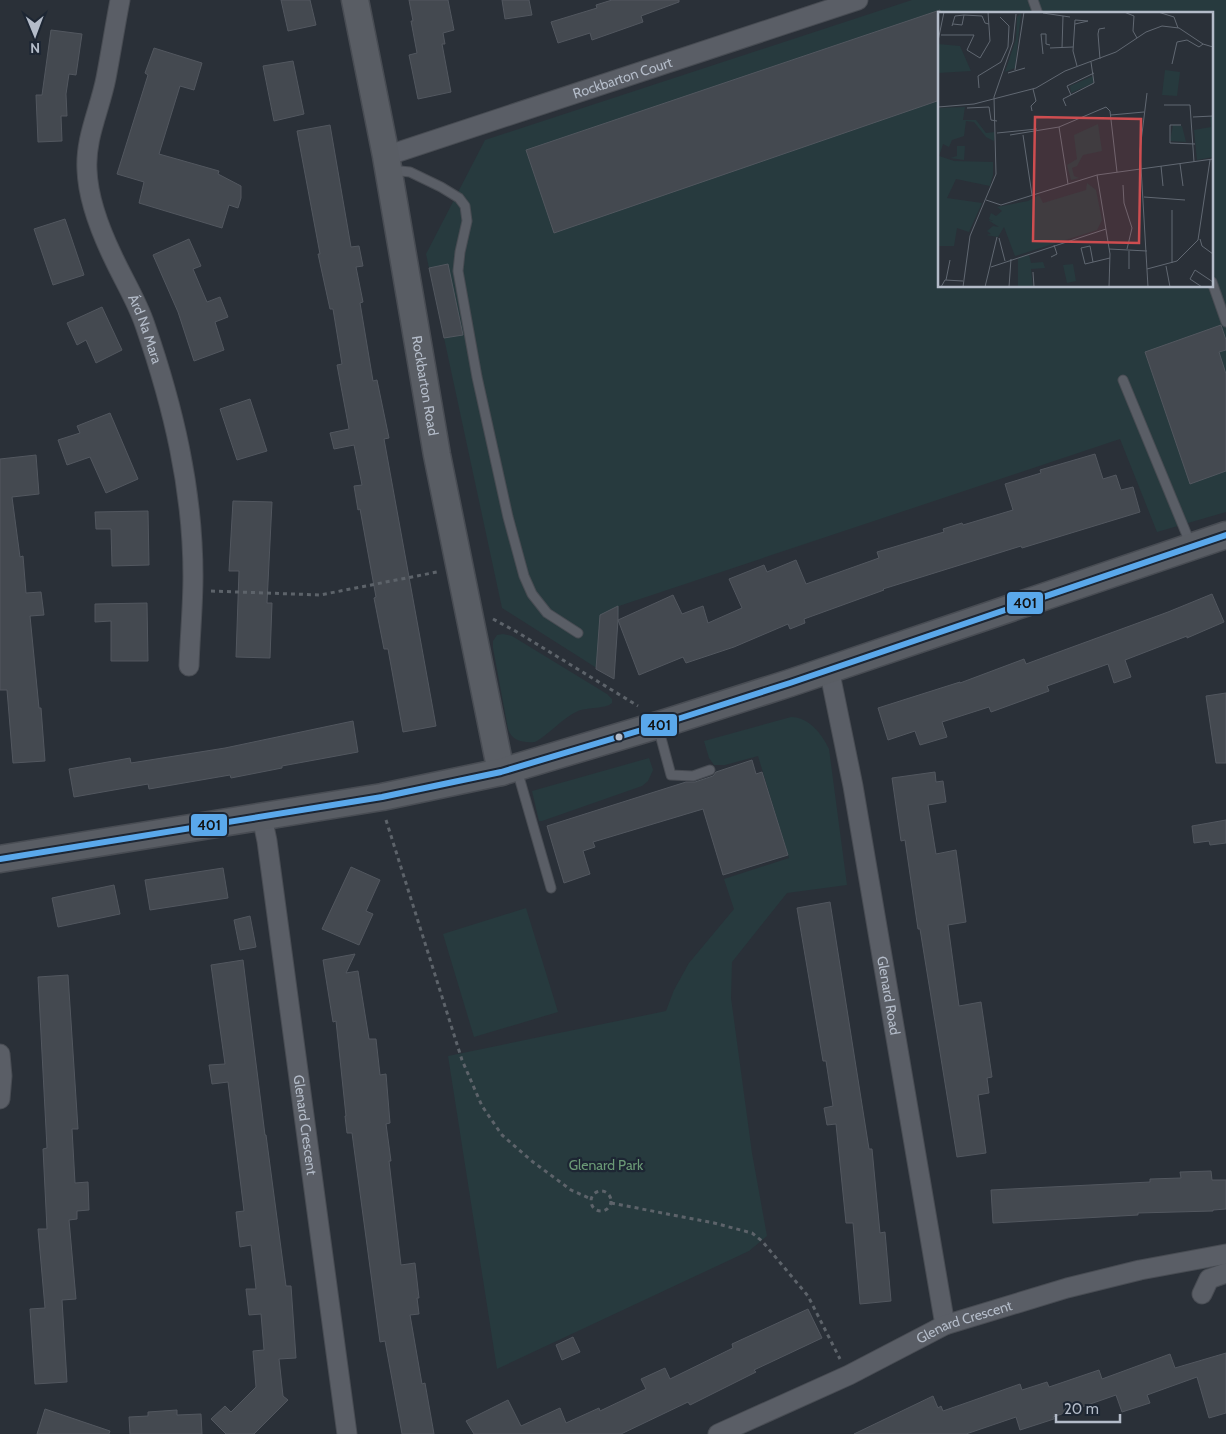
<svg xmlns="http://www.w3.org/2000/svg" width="1226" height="1434" viewBox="0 0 1226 1434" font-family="Cabin,sans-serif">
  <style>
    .green { fill: #273a3e; fill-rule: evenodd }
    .building { fill: #444950; stroke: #52575f }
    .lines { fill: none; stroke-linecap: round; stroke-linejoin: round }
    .lane-casing { stroke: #484c53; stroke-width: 11 }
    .street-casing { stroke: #484c53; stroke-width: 21 }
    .secondary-casing { stroke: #484c53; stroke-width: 29 }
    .path { stroke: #5d636a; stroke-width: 3; stroke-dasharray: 4 4; stroke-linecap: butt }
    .lane { stroke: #5a5e66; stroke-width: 9 }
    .street { stroke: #5a5e66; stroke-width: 19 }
    .secondary { stroke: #595d64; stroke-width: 26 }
    .bus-1-casing { stroke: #1d2633; stroke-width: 10 }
    .bus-1 { stroke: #5aa8eb; stroke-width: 6 }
    .bus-dot { fill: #b4bcc9; stroke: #1d2633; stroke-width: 2 }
    .labels { text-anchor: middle; stroke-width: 4.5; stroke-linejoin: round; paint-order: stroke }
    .street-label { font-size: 14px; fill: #b4bcc9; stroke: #1d2633 }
    .park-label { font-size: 14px; fill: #6b9a76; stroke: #1d2633 }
    .inset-road { fill: none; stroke: #616872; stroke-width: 1 }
    .view { fill: #ce4d50; fill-opacity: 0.15; stroke: #ce4d50; stroke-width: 2.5 }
    .inset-edge { fill: none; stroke: #b4bcc9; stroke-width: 2.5 }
    .line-badge { stroke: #1d2633; stroke-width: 2 }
    .pale-badge-label { font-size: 14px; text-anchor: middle; font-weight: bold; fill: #111 }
  </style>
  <rect width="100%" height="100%" fill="#2a3038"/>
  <g class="green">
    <path d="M912,0H1226V512L1157,532L1120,439L619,606L614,679L502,608L426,254L485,140ZM940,14H1212V286H940Z"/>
    <path d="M503,634L512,636L607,694L612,699V703C606,709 588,707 578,711C562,718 550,734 535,742C523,743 512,741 508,729L493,648V641L497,635Z"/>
    <path d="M791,717C809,717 822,734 829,749L847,885L787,893L732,962L731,998L752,1153L767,1236L749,1251L497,1369L448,1056L666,1011L674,990L689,963L734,909L724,879L789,858L758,756L725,765H714L709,758L704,741Z"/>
    <path d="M649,758L653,770L648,781L642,786L542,821H539L532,791Z"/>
    <path d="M526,908L558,1012L474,1037L443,934Z"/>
  </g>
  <g class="building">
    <path d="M281,0H310L316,25L288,31Z"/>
    <path d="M409,0H448L454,30L443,33L445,44H442L451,92L418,99L409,55L417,53L411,21H413Z"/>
    <path d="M502,0H529L532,15L505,19Z"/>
    <path d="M612,0H679V2L641,16L643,22L592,40L590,33L558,43L551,22L597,8L596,5Z"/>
    <path d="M940,10V100L554,233L526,150Z"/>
    <path d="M51,30L82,34L76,75L69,74L66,94L67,116H61L62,141L38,142L36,95H42Z"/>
    <path d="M154,48L202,63L194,90L180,86L159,154L219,171L218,174L241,186V198L238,208L229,205L222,228L139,203L144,182L117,174L148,75L145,73Z"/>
    <path d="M293,61L304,114L274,121L263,66Z"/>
    <path d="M330,125L351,247L359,246L363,266L356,267L363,302L360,303L373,381L377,380L389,438L384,439L436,726L403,732L388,649H384L374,598L376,597L360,509L358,510L354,486L362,485L354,445L334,449L330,433L349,429L337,365L342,364L333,309H330L318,254H320L297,131Z"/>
    <path d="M65,219L84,275L53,285L34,229Z"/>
    <path d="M189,239L201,266L193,269L207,302L220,297L228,317L215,322L224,350L194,361L178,312L153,255Z"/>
    <path d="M448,264L463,335L444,338L429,268Z"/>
    <path d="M102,307L122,350L96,363L86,340L77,345L67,323Z"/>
    <path d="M1221,325L1226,340V350L1219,352L1226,374V471L1190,484L1145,352Z"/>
    <path d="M250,399L267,451L237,460L220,409Z"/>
    <path d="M110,413L138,479L106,493L90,457L67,465L58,440L80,433L77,426Z"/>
    <path d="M1095,454L1103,479L1116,475L1121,490L1133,487L1140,512L1022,548L1021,546L883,589L884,590L804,619L805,623L790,629L788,624L734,647L686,663L683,657L639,675L618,620L614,679L596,669L600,615L618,606V620L673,595L682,614L703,606L708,623L742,608L729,579L764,565L767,572L796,560L806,584L879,558L877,552L944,532L943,529L962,523L963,525L1013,510L1005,484L1041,473L1040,470Z"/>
    <path d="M36,455L39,494L12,497L20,557L23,556L26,593L41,592L44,615L30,616L39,708H41L45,761L13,763L7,690H0V459Z"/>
    <path d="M233,501L272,502L267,603H272L270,658L236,657L239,571H229Z"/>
    <path d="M148,511L149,565L112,566L111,529H96L95,512Z"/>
    <path d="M1212,594L1224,622L1187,638V636L1125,660L1131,677L1114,683L1108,664L1047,686L1049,691L991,712L989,707L942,722L947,737L920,745L915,731L888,740L878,708L960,682V683L1024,659L1026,664L1168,612Z"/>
    <path d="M147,603L148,661H111V621L95,622V604Z"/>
    <path d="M1226,693V763H1216L1206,696Z"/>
    <path d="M353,721L358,752L282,766V768L231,778L230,775L149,789L148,784L74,797L69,769L130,758L131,763L225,748Z"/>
    <path d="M752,760L756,774L762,772L788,855L723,875L703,809L593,842L595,847L583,851L590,874L564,883L547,826L686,782H695L713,776L716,772Z"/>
    <path d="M935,772L936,782L943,781L946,802L928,805L936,854L956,850L966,922L948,925L959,1006L981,1002L992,1077L987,1078L989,1093L978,1095L986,1153L957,1157L920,929H918L905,840L901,841L892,778Z"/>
    <path d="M1226,820V843L1210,845L1209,841L1194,843L1192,826Z"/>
    <path d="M351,867L380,880L366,911L373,914L359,945L322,929Z"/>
    <path d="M223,868L228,898L150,910L145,880Z"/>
    <path d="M114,885L120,914L58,927L52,898Z"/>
    <path d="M830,902L869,1149H872L880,1233L885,1232L891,1301L860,1304L853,1223H846L836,1124L827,1125L824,1108L833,1106L826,1061H823L797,908Z"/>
    <path d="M250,916L256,947L240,950L234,920Z"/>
    <path d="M355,954L346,973L358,971L369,1039H376L380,1075L386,1074L390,1123L386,1124L391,1161H389L401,1265L415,1263L419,1298H417L419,1314L410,1315L422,1384L425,1383L434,1434H402L385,1341L380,1342L352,1133H347L345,1116H346L336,1021L333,1022L323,960Z"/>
    <path d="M243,960L265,1135H266L286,1286H291L296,1358L279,1359L283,1396L288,1400L254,1434H226L211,1419L225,1406L231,1412L256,1387L253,1351L264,1350L261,1314L249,1315L246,1289H256L251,1245L240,1247L236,1212L244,1211L228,1082L212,1084L209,1065L225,1064L211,965Z"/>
    <path d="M68,975L78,1129H72L75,1183L88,1182L89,1210L77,1211V1219L69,1220L76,1299L62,1300L67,1382L35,1384L30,1309L45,1308L38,1229H47L43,1149L47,1148L38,977Z"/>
    <path d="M1211,1171L1212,1180H1226V1209L1213,1210V1211L1138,1213V1215L993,1223L991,1190L1150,1182V1179L1181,1178L1180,1172Z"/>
    <path d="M808,1309L822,1338L754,1370L756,1372L690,1405L688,1402L621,1434H474L466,1421L508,1400L521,1426L560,1408L566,1423L599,1408L600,1411L646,1389L641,1379L665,1368L670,1379L733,1348L732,1344Z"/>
    <path d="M573,1337L580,1352L562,1360L556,1345Z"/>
    <path d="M1226,1353V1413L1209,1418L1197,1377L1147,1395L1150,1403L1122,1412L1116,1395L1053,1417L1054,1419L1020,1430L1016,1417L966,1434H854L933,1396L938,1408L941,1406L943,1411L1020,1384L1022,1390L1047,1382L1049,1387L1099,1370L1102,1379L1170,1354L1175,1368Z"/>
    <path d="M45,1409L110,1431L109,1434H37Z"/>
    <path d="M177,1410V1415L201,1414L202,1434H130L129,1417L148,1416V1412Z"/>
  </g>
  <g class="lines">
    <defs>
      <g id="lane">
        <path d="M1033,0L1038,14"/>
        <path d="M391,170L410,172L441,187L459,198L465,206L467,221L460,252L458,271L477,377L508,517L524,576L532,594L547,613L578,633"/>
        <path d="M1212,282L1226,322"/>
        <path d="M1123,380L1191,545"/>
        <path d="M658,727L671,775L693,776L710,770"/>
        <path d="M517,770L551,888"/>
      </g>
      <g id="street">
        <path id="s1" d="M120,0C115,26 111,52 106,78C100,109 85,138 87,170C88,198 101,232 113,257C123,279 137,301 145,325C173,406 193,489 193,576C193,606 190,636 189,666"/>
        <path id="s2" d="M386,156L858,0"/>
        <path id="s3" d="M829,669L853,786L945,1325"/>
        <path id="s4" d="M262,817L267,841L347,1434"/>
        <path d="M0,1054L2,1076L0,1099"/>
        <path d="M1202,1294L1209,1279L1226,1273"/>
        <path id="s5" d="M718,1434L849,1375L945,1325L1067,1288L1140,1270L1226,1254"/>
      </g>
      <g id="secondary">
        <path id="s6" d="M355,0L386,156L437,455L501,772"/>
        <path d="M0,859L382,797L501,772L665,723L790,683L1226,535"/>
      </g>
    </defs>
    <use href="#lane" class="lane-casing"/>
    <use href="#street" class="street-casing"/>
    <use href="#secondary" class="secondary-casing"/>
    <g class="path">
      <path d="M211,591L320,595L437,572"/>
      <path d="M493,619L517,632L638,706"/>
      <path d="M386,820L462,1060L482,1106L502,1135L533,1162L571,1190L591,1199"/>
      <circle cx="601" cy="1201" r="10"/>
      <path d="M611,1203L714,1223L752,1233L762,1241L808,1296L840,1359"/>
    </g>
    <use href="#lane" class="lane"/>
    <use href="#street" class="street"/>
    <use href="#secondary" class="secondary"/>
    <defs>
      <path id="bus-1" d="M0,859L382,797L501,772L665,723L790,683L1226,535"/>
    </defs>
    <use href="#bus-1" class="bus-1-casing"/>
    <use href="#bus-1" class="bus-1"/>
  </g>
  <circle class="bus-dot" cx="619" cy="737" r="4.5"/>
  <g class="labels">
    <g class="street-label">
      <text dy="5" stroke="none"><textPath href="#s2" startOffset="249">Rockbarton Court</textPath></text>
      <text dy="5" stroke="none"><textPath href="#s1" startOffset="344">Árd Na Mara</textPath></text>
      <text dy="5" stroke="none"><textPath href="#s6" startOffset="392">Rockbarton Road</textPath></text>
      <text dy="5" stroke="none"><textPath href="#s3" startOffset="332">Glenard Road</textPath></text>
      <text dy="5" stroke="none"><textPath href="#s4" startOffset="311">Glenard Crescent</textPath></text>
      <text dy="5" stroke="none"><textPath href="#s5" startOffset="271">Glenard Crescent</textPath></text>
    </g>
    <g class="park-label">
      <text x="606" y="1170">Glenard Park</text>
    </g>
  </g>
  <g transform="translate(938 12)">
    <rect width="275" height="275" fill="#2a3038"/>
    <path d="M83,1L77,56L67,60L78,27L79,5ZM0,32L22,34L33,59L0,61ZM227,58L242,60L239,84L224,83ZM155,64V71L133,81L132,74ZM27,95L25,108H38L48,121L57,120L56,129L48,125L36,110L28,109L26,124L14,128L11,135L5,132L1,144L16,149L55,150V163L52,174L18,167L9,186L44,191L31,220L19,216L16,234H0V96ZM272,105H275V145L259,148L256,118L273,115ZM160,112L164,139L145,143L139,154L134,156L136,164L141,166L133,168L129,153L139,147L136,123ZM235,113L244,114L248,130L232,129ZM19,134H27L26,148L12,146L19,144ZM149,171L158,178L164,208L159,218L77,244L66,215L60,225L48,223L53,222L49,219L55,214L61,215L50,208L55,209L51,207L53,201L58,204L64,199L59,195L90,189L101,183L105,191L148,178ZM91,243L93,251L105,250L107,256L93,257L95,275H80V246ZM135,252L138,269L129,271L125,253Z" fill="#273a3e"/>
    <path class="inset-road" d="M186,0L196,4L195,19L199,26M220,0L236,5L240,16M105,1L132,5M26,3L44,4L47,11L51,12M137,12L150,9L137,8L135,39L139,54M14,14L17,4L26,3L24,13L15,12M3,23H36L29,38L42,46L52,29L50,0M0,29L6,0M112,36L135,35M124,36L125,4M105,42L103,22H108V32L112,33M162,47L160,22L161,17L167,16M234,52L239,30L249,28L261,35L265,32M77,58L86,0M70,61L87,56M41,76L40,64L63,50L70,35L71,14L62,5M209,81L202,138L210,275M133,83L129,74L156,61M226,93H252L256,150M128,94L125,87L156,71L153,50M0,95L36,92L98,76L127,59L178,40L208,20L224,14L241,16L265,32L275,35M29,96L51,95L53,108L59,109M94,99L93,94L98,89L95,77M173,103L206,100M255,105L275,104M243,113H232V131L257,132M121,115L130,172M59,121L99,117M72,123L121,115L168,95L172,99L179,160M85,123L94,183M242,152L245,174M223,154L225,174M159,163L172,242L171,275M185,173L186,191L194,216L189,237M206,185L247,188M48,188L63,193L159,163L275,147M61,226L67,249M262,227L264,234L275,242M171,237L209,239M191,239V257M113,245L119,242L116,233M155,250L152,234L143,236L147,252L172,246M234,251V198M228,254L232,275M53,255L168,217M209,257L239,249L260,228L272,148M95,260L96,275M8,268L12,248M3,275L7,268L25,269M25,275L32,224L58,162L56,85L75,30L78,2M47,275L59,225M71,275L73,247M264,275L252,267L257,258L275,270"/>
    <path class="view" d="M97,105L203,107L201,231L95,229Z"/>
    <rect width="275" height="275" class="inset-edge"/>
  </g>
  <g class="line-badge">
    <rect x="1006" y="591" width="38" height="24" rx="5" fill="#5aa8eb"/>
    <rect x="640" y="713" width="38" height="24" rx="5" fill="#5aa8eb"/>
    <rect x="190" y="813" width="38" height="24" rx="5" fill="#5aa8eb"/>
  </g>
  <g class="pale-badge-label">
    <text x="1025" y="608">401</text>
    <text x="659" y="730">401</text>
    <text x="209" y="830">401</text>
  </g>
  <g transform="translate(35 35) rotate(179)" stroke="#1d2633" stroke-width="4" paint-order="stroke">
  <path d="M0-4L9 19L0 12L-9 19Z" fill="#b4bcc9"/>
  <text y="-8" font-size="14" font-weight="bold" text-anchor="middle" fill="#b4bcc9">N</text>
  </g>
  <path d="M1056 1414v8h64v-8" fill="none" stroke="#b4bcc9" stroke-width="2.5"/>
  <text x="1064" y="1414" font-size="15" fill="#b4bcc9" stroke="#1d2633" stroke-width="4" paint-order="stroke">20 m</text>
</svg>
